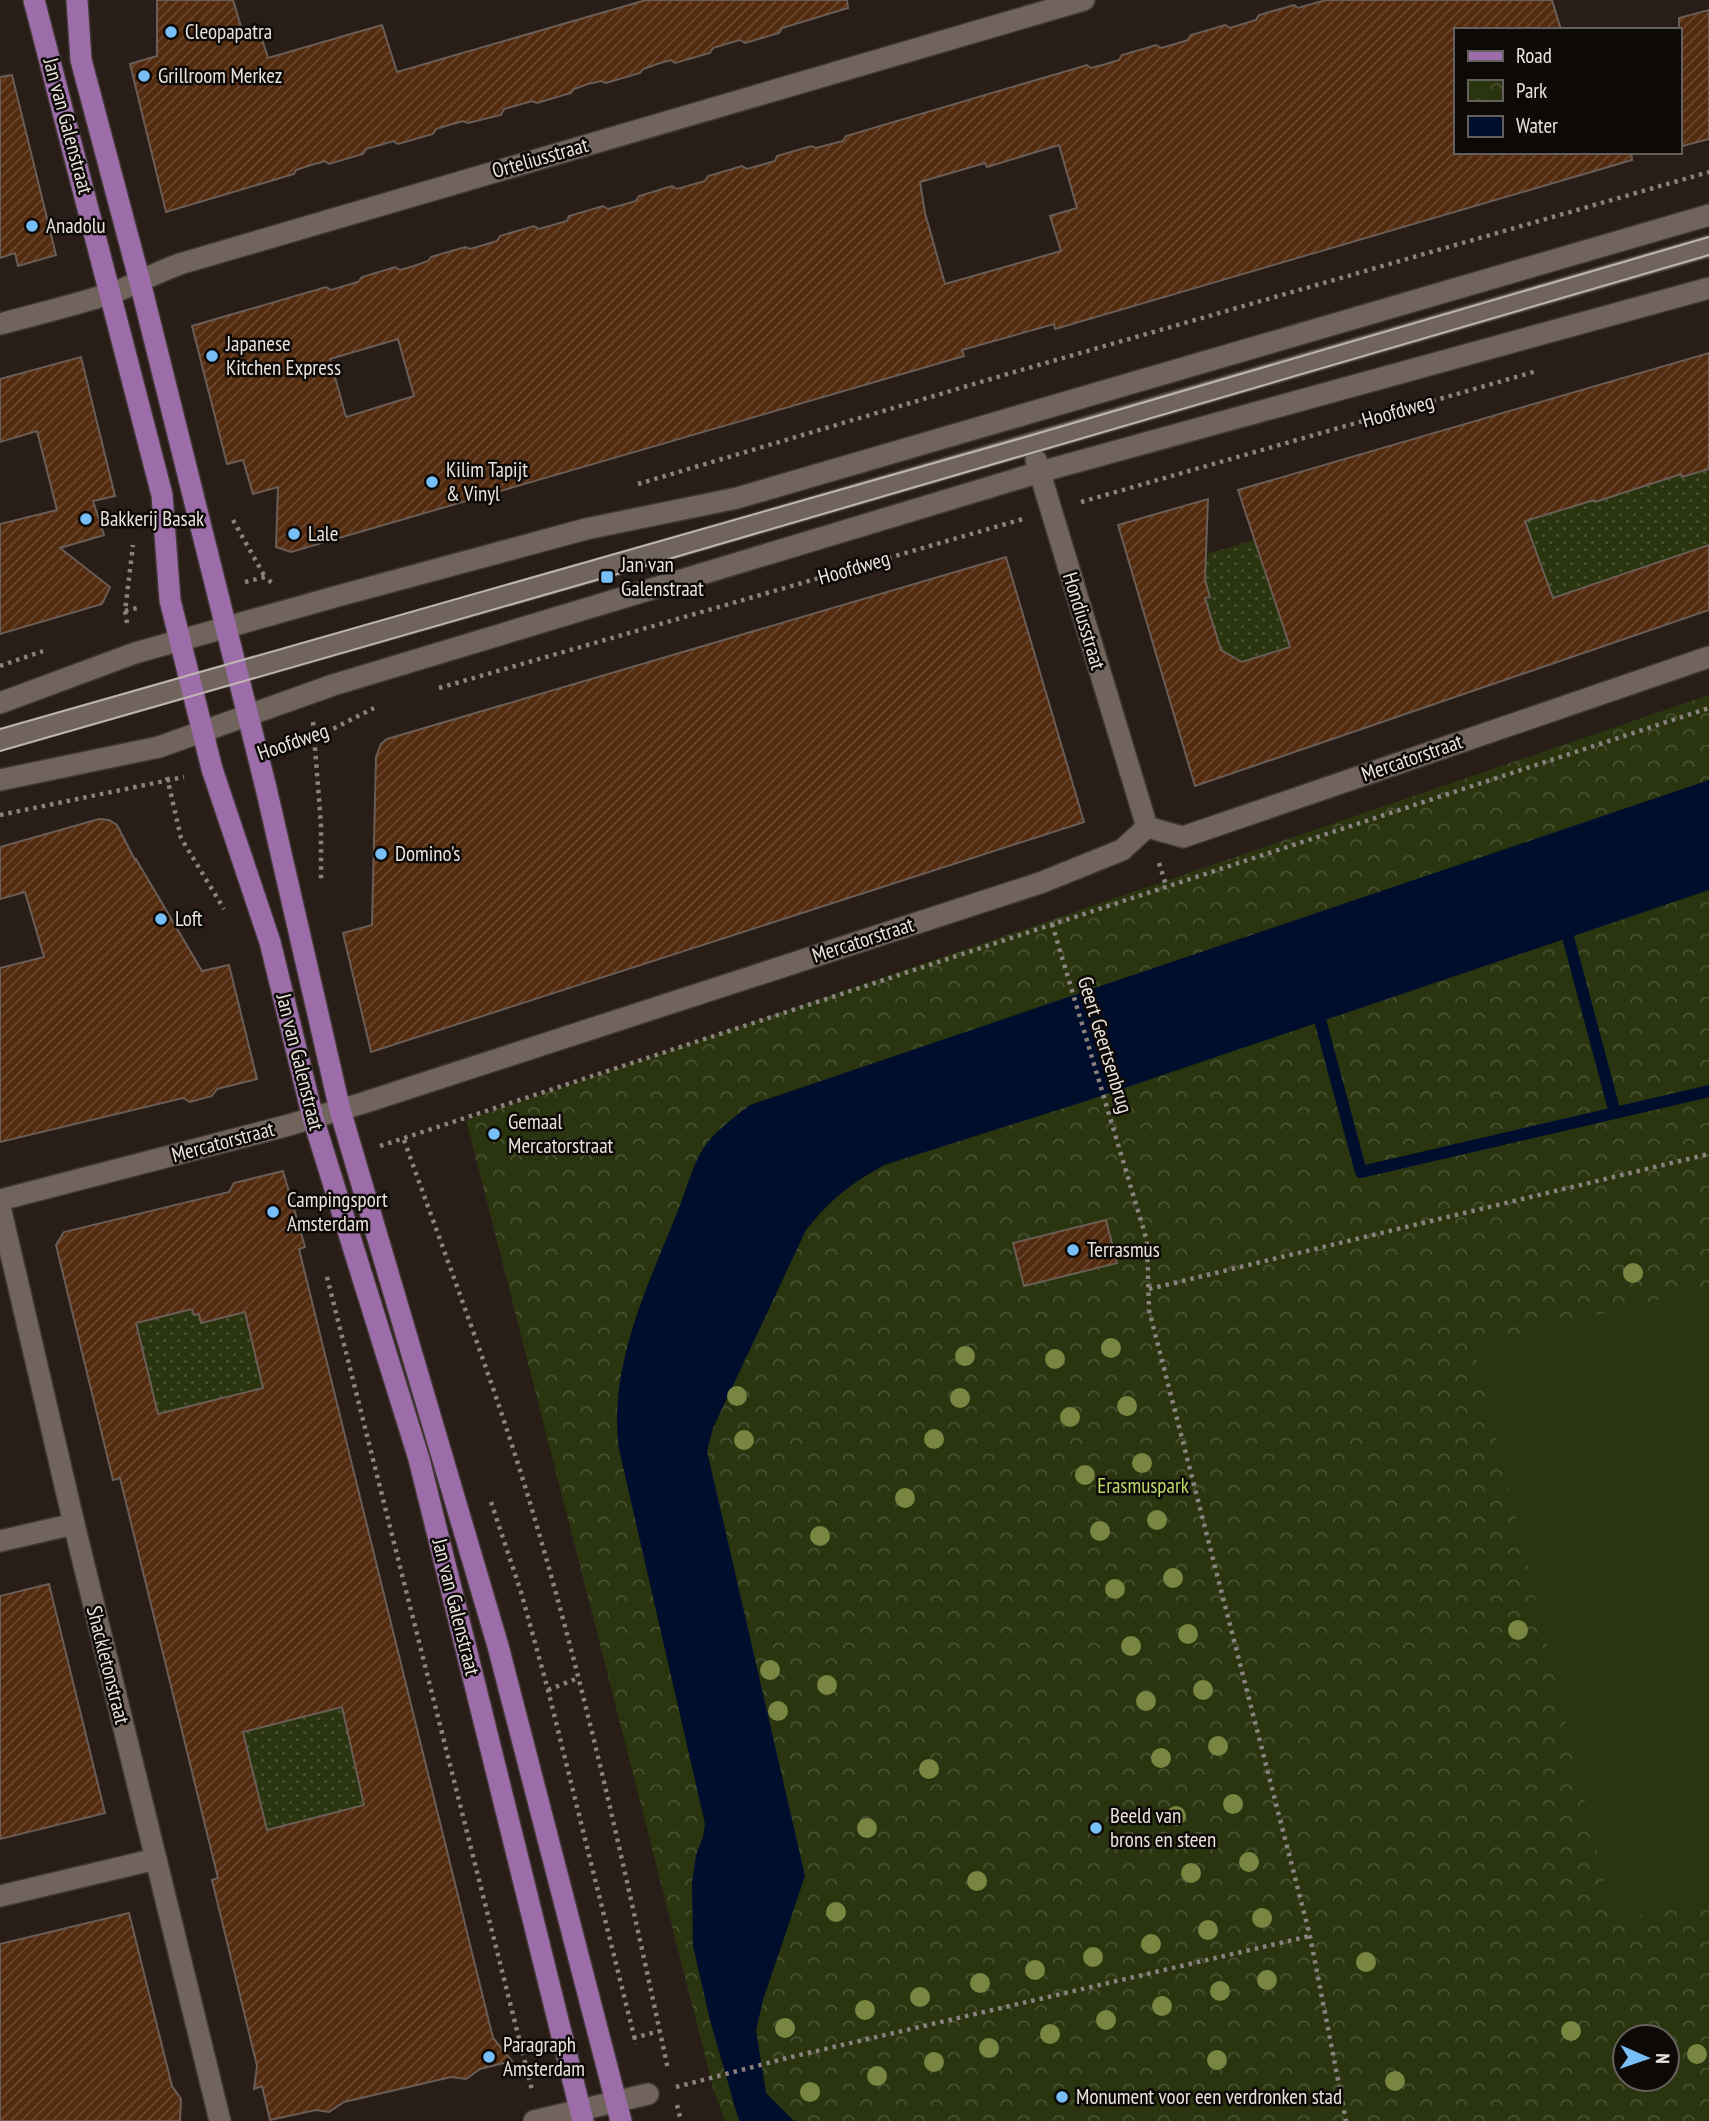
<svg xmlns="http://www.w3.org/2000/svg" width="1709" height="2121" viewBox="0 0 1709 2121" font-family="'PT Sans Narrow',sans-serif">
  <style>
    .park { fill: url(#park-crowns); fill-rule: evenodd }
    .garden { fill: url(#garden-dots) }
    .pitch { fill: #2a340f }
    .water { fill: #000e2e }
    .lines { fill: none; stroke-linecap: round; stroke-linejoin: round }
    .stream { stroke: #000e2e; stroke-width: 12 }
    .building { fill: url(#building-hatch); stroke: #6a5d56; stroke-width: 2; fill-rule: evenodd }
    .minor-casing { stroke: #403733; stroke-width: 24 }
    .major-casing { stroke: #403733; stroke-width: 24 }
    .path { stroke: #8b827d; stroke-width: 4.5; stroke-dasharray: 3.5 5; stroke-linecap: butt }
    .minor { stroke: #70645c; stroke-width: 21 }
    .major { stroke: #9c6da9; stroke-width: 21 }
    .tram { stroke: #bdb5b0; stroke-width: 2 }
    .tree { fill: #788642 }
    .poi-dot { fill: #78bff7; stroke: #0d0906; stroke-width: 2.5 }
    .labels { text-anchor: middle; stroke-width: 5; stroke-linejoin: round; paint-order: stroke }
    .poi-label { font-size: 21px; fill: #e9e2dd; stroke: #0d0906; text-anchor: start }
    .street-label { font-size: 21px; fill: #e9e2dd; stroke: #0d0906 }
    .park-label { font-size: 21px; fill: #b9db66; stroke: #0d0906 }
  </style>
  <defs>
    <pattern id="park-crowns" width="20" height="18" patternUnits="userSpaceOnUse" patternTransform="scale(1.75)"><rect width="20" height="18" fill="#2a340f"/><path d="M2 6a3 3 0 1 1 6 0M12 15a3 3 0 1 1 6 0" fill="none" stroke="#495132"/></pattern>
    <pattern id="garden-dots" width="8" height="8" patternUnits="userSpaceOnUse" patternTransform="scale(1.75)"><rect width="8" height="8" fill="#2a340f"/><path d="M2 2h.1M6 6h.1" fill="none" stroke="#495132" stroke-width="1.8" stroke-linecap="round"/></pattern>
    <pattern id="building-hatch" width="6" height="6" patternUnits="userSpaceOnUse" patternTransform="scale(1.75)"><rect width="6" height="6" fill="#532b0e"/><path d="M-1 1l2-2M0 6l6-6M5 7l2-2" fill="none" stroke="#6c4931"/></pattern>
  </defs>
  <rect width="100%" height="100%" fill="#281d17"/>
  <path class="park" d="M1709,695V2121H725L714,2091L466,1120ZM1625,2037H1667V2079H1625Z"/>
  <g class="garden">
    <path d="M1709,403V555L1224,719L1181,562Z"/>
    <path d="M232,1263L438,2039L304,2071L116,1282Z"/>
  </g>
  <path class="pitch" d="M1709,1287V1898L1614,1921L1474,1345Z"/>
  <path class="water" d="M1709,780V890L1086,1101L884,1165C849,1185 832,1198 806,1230L713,1428L707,1451L805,1876L763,2000L756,2030L766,2093L794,2121H739L710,2020L693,1946L692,1883L696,1855L703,1837L705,1824L619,1449C608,1368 647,1287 677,1213C685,1194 692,1166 703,1149C714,1132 733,1118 750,1105Z"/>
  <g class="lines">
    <g class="stream">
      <path d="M1568,937L1615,1113L1709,1091"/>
      <path d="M1320,1020L1361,1172L1615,1113"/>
    </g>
  </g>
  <g class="building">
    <path d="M157,0H233L245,40L261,36L268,58L382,25L397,72L646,0H847L848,8L782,28L779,33L745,43L740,40L726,44L713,48L710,53L675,63L671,60L657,64L643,69L640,73L606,83L601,81L588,84L574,89L571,93L537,103L532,101L504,109L501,115L468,123L463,121L449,125L436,129L433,134L398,144L393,141L380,145L366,149L363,154L329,164L325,161L311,165L296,170L294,174L166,212L130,64L157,56Z"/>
    <path d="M1326,0H1552L1561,30H1455V152H1631L1632,160L1055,329L1054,324L962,350L964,356L291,552L276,547L278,487L253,494L243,460L227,464L192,326L326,287L331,290L358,282L362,277L395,267L400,270L414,266L428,261L431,257L465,247L470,249L484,245L497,241L500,236L534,226L539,229L567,221L569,216L603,206L608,209L636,201L639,196L672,186L677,189L705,181L708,176L742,166L747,169L775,161L777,156L811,146L816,148L843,141L846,136L1087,65L1091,68L1106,64L1119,60L1122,55L1156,45L1161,48L1175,44L1188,40L1191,35L1225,25L1230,28L1256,20L1259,15L1294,5L1298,8ZM1059,145L1077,208L1050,216L1061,251L945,284L925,213L920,182L985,163L987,167ZM398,339L414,396L346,417L330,359Z"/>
    <path d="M1709,10V139L1679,147V18Z"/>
    <path d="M12,75L56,255L18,266L15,253L0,258V77Z"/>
    <path d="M1709,353V469L1682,477L1681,474L1595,502L1594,500L1525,521L1553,598L1709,545V610L1195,786L1118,525L1208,499L1205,580L1210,597L1205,598L1221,650L1242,662L1290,647L1238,490Z"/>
    <path d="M81,357L115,496L93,501L104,535L60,548L110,587L102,604L0,634V524L57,510L37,431L0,442V379Z"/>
    <path d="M1006,557L1084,822L371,1052L343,933L372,925L376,757L381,744L387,739Z"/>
    <path d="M99,819L109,820L117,825L135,860L136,859L202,971L229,965L257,1079L217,1089L212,1096L190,1102L183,1098L0,1142V968L44,957L25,892L0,899V847Z"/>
    <path d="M283,1171L305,1247L299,1249L493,2038L512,2061L480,2069L466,2079L451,2077L344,2102L329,2112L316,2110L270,2120L262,2086L254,2089L257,2066L212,1880L218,1878L120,1478L113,1480L56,1245L64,1232L229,1192L234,1183ZM192,1309L194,1315L199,1314L201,1323L245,1312L263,1388L158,1414L136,1323ZM342,1707L364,1805L267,1830L243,1732Z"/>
    <path d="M1106,1220L1117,1263L1024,1286L1013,1243Z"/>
    <path d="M49,1584L105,1813L0,1839V1596Z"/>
    <path d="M129,1913L172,2086L181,2099L180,2121H0V1944Z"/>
  </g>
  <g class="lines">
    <defs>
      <g id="minor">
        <path d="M0,324C37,314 75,305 112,293C137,284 158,271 183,263L1084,0"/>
        <path d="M1036,460L1147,827"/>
        <path d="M0,703L135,653L338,596L586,529L737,498L1709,215"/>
        <path d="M0,740L604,568L1709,246"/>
        <path d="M0,780L159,747L333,685L1040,472L1709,288"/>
        <path d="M1147,827L1183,837L1709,657"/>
        <path d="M0,1200L289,1125L363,1103L1040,883L1122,850L1147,827"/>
        <path d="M0,1207L74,1524L220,2121"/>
        <path d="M0,1541L74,1524"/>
        <path d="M0,1896L156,1859"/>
        <path d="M534,2121L648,2094"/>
      </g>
      <g id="major">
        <path d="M34,0L162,495L170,600L212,769L270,942L313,1118L419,1459L583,2121"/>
        <path d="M77,0L81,60L140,282L266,788L340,1110L498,1646L621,2121"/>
      </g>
    </defs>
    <use href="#minor" class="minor-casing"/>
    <use href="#major" class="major-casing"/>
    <g class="path">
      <path d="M638,484L1011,373L1709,172"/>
      <path d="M1081,502L1537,371"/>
      <path d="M233,520L265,577"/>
      <path d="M245,582L265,577L272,583"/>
      <path d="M125,611L141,607"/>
      <path d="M127,623L125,611L133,545"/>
      <path d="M0,666L43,651"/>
      <path d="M439,688L1023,519"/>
      <path d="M313,722L321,825V881"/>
      <path d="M286,747L313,739L374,708"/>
      <path d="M167,777L181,838L224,909"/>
      <path d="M0,815L184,777"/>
      <path d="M1159,863L1166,885"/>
      <path d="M1052,924L1147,1241L1149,1310L1310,1936L1346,2121"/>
      <path d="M404,1140C450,1269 500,1398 538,1530C590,1707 629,1889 668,2069"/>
      <path d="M380,1146L1709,708"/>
      <path d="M327,1277L532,2090"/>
      <path d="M1149,1289L1709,1154"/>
      <path d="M491,1502L521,1592L548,1690L636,2044"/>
      <path d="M548,1690L578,1678"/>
      <path d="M633,2038L660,2031"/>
      <path d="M676,2087L795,2056L1310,1936"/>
      <path d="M677,2105L681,2121"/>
    </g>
    <use href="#minor" class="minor"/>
    <use href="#major" class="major"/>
    <g class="tram">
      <path d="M0,729L1029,436L1709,237"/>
      <path d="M0,751L607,577L1709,255"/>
    </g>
  </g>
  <g class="tree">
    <circle cx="1633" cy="1273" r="10"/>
    <circle cx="1111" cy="1348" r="10"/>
    <circle cx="965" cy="1356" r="10"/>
    <circle cx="1055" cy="1359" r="10"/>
    <circle cx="737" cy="1396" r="10"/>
    <circle cx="960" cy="1398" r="10"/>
    <circle cx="1127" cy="1406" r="10"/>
    <circle cx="1070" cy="1417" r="10"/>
    <circle cx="934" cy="1439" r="10"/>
    <circle cx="744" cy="1440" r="10"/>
    <circle cx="1142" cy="1463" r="10"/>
    <circle cx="1085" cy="1475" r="10"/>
    <circle cx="905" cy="1498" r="10"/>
    <circle cx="1157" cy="1520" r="10"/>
    <circle cx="1100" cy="1531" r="10"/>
    <circle cx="820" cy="1536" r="10"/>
    <circle cx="1173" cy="1578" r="10"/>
    <circle cx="1115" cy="1589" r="10"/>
    <circle cx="1518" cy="1630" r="10"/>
    <circle cx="1188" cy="1634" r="10"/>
    <circle cx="1131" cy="1646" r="10"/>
    <circle cx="770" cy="1670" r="10"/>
    <circle cx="827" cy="1685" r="10"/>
    <circle cx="1203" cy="1690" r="10"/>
    <circle cx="1146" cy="1701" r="10"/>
    <circle cx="778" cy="1711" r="10"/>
    <circle cx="1218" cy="1746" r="10"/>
    <circle cx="1161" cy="1758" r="10"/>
    <circle cx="929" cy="1769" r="10"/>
    <circle cx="1233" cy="1804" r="10"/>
    <circle cx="1176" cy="1816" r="10"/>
    <circle cx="867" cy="1828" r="10"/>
    <circle cx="1249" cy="1862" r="10"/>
    <circle cx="1191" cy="1873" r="10"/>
    <circle cx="977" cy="1881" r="10"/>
    <circle cx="836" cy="1912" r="10"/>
    <circle cx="1262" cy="1918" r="10"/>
    <circle cx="1208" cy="1930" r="10"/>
    <circle cx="1151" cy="1944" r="10"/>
    <circle cx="1093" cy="1957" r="10"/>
    <circle cx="1366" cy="1962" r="10"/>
    <circle cx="1035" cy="1970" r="10"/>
    <circle cx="1267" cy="1980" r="10"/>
    <circle cx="980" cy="1983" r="10"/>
    <circle cx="1220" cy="1991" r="10"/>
    <circle cx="920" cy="1997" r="10"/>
    <circle cx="1162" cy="2006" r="10"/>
    <circle cx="865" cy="2010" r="10"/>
    <circle cx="1106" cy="2020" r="10"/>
    <circle cx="785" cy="2028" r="10"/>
    <circle cx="1571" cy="2031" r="10"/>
    <circle cx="1050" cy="2034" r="10"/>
    <circle cx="989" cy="2048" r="10"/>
    <circle cx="1697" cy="2054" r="10"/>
    <circle cx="1217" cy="2060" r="10"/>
    <circle cx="934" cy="2062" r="10"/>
    <circle cx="877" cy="2076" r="10"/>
    <circle cx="1395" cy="2081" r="10"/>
    <circle cx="810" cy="2092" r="10"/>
  </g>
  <g class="poi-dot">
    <circle cx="171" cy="32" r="7"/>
    <circle cx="144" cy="76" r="7"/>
    <circle cx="32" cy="226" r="7"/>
    <circle cx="212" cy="356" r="7"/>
    <circle cx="432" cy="482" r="7"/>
    <circle cx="86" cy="519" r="7"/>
    <circle cx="294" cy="534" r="7"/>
    <rect x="600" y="570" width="14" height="14" rx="3.5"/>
    <circle cx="381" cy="854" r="7"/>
    <circle cx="161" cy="919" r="7"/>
    <circle cx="494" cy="1134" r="7"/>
    <circle cx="273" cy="1212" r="7"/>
    <circle cx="1073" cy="1250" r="7"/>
    <circle cx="1096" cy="1828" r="7"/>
    <circle cx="489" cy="2057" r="7"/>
    <circle cx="1062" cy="2097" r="7"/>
  </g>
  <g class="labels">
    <g class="poi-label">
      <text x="185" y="39">Cleopapatra</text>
      <text x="158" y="83">Grillroom Merkez</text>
      <text x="46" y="233">Anadolu</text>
      <text x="226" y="351">Japanese<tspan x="226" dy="24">Kitchen Express</tspan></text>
      <text x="446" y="477">Kilim Tapijt<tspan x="446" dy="24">&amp; Vinyl</tspan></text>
      <text x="100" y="526">Bakkerij Basak</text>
      <text x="308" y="541">Lale</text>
      <text x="621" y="572">Jan van<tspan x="621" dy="24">Galenstraat</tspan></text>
      <text x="395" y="861">Domino's</text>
      <text x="175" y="926">Loft</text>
      <text x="508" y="1129">Gemaal<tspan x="508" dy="24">Mercatorstraat</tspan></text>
      <text x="287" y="1207">Campingsport<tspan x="287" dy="24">Amsterdam</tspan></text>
      <text x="1087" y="1257">Terrasmus</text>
      <text x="1110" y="1823">Beeld van<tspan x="1110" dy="24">brons en steen</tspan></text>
      <text x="503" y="2052">Paragraph<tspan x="503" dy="24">Amsterdam</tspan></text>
      <text x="1076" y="2104">Monument voor een verdronken stad</text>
    </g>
    <g class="street-label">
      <text transform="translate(68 126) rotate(75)" y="7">Jan van Galenstraat</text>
      <text transform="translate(540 158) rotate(-16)" y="7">Orteliusstraat</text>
      <text transform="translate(1398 411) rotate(-16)" y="7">Hoofdweg</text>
      <text transform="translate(854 568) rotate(-16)" y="7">Hoofdweg</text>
      <text transform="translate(1084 621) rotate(73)" y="7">Hondiusstraat</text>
      <text transform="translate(293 742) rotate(-19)" y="7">Hoofdweg</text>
      <text transform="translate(1412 758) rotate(-19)" y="7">Mercatorstraat</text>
      <text transform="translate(863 940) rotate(-18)" y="7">Mercatorstraat</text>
      <text transform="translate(1105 1045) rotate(73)" y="7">Geert Geertsenbrug</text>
      <text transform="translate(300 1062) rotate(76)" y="7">Jan van Galenstraat</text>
      <text transform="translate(223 1142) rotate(-15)" y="7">Mercatorstraat</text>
      <text transform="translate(456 1607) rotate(76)" y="7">Jan van Galenstraat</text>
      <text transform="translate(108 1665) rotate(76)" y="7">Shackletonstraat</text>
    </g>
    <g class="park-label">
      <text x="1143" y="1493">Erasmuspark</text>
    </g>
  </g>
  <rect x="1454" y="28" width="228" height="126" fill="#0d0906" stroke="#65605c" stroke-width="2"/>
  <rect x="1468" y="51" width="35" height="10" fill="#9c6da9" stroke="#65605c" stroke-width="2"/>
  <text x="1516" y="63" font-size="21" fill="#e9e2dd">Road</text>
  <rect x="1468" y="80" width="35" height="21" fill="url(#park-crowns)" stroke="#65605c" stroke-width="2"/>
  <text x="1516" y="98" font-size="21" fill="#e9e2dd">Park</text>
  <rect x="1468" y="116" width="35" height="21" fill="#000e2e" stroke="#65605c" stroke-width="2"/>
  <text x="1516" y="133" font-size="21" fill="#e9e2dd">Water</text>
  <g transform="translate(1646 2058) rotate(92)"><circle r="33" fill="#0d0906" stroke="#65605c" stroke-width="2"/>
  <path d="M0-5L12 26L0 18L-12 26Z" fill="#78bff7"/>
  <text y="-10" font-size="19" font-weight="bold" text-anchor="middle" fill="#e9e2dd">N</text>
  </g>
</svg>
